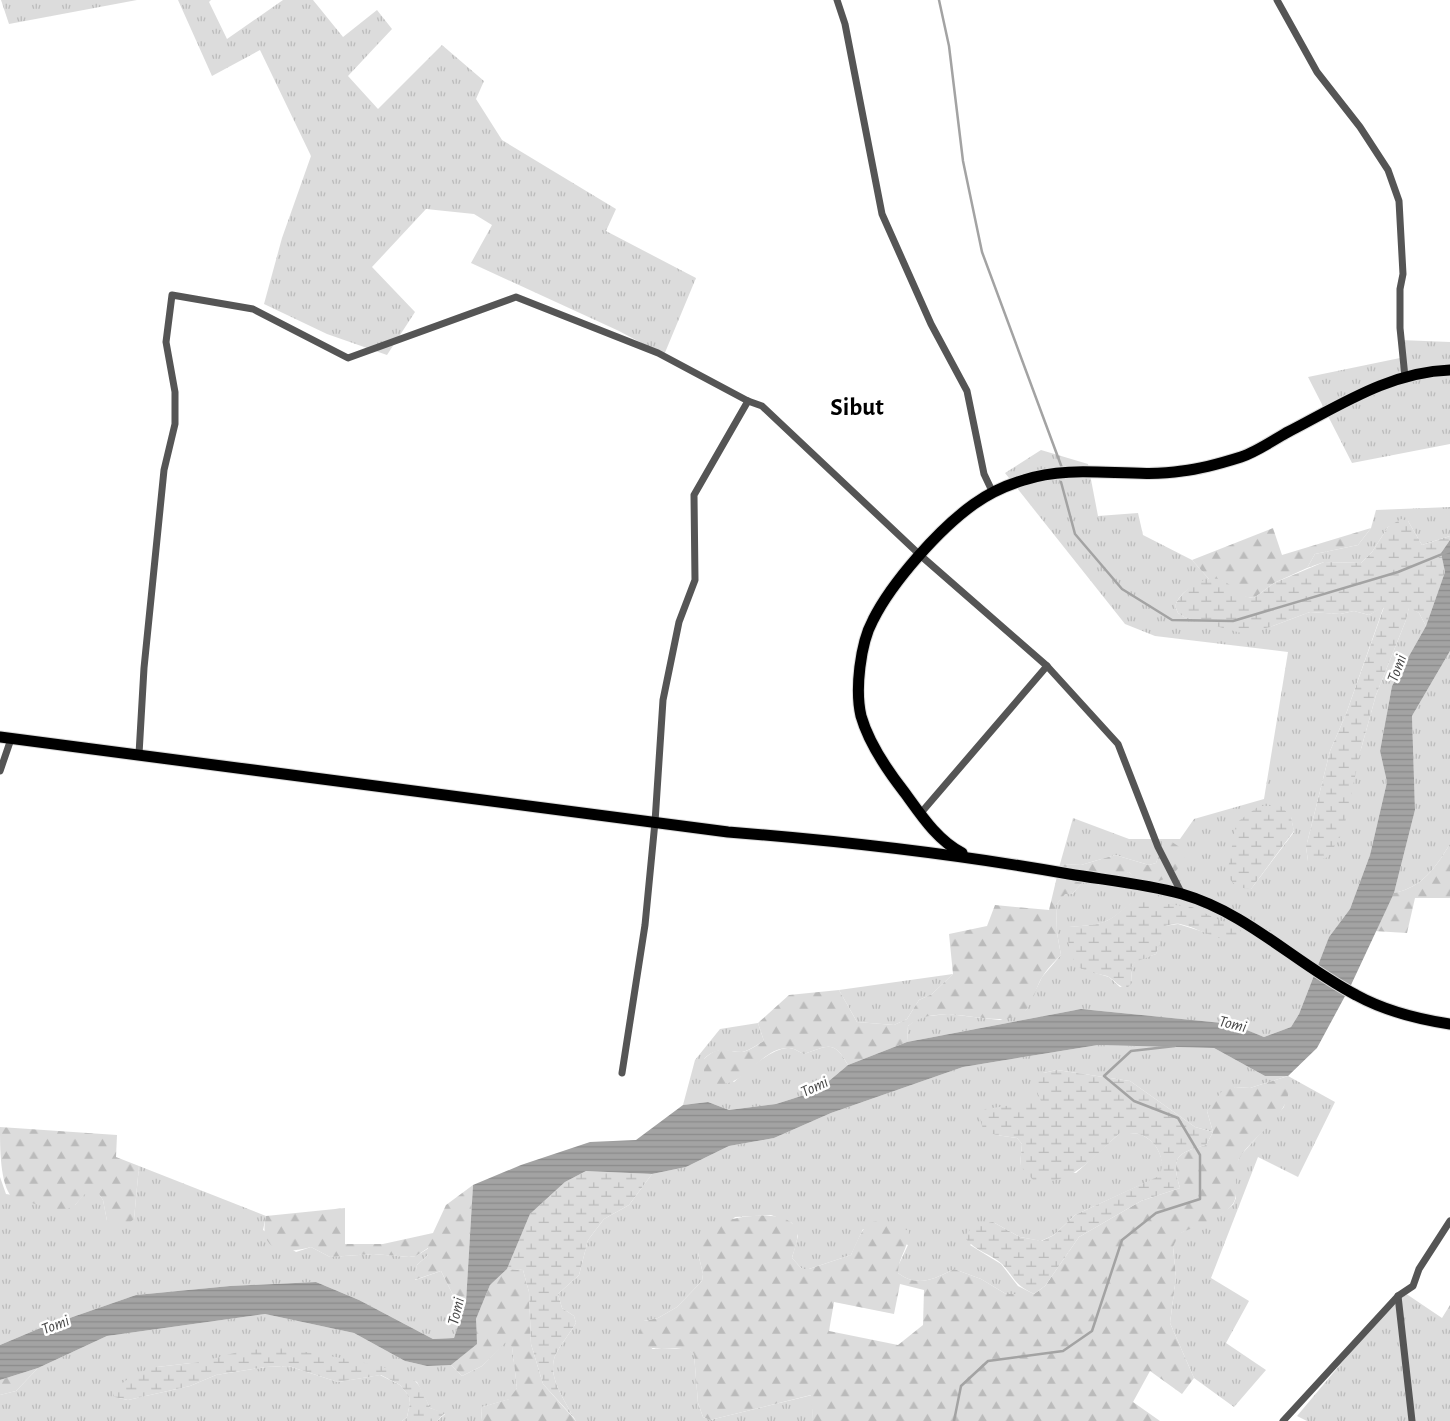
<svg xmlns="http://www.w3.org/2000/svg" width="1450" height="1421" viewBox="0 0 1450 1421" font-family="'Alegreya Sans',sans-serif">
  <style>
    .grass { fill: url(#grass-tufts); fill-rule: evenodd }
    .forest { fill: url(#forest-firs); fill-rule: evenodd }
    .wetland { fill: url(#wetland-marsh) }
    .water { fill: url(#water-rules) }
    .lines { fill: none; stroke-linecap: round; stroke-linejoin: round }
    .stream { stroke: #a3a3a3; stroke-width: 2.5 }
    .primary-casing { stroke: #dbdbdb; stroke-width: 13 }
    .street { stroke: #555; stroke-width: 7 }
    .primary { stroke: #000; stroke-width: 11 }
    .labels { text-anchor: middle; stroke-width: 5; stroke-linejoin: round; paint-order: stroke }
    .water-label { font-size: 16px; font-style: italic; fill: #444; stroke: #fff }
    .town-label { font-size: 25px; font-weight: bold; fill: #000; stroke: #fff }
  </style>
  <defs>
    <pattern id="grass-tufts" width="24" height="20" patternUnits="userSpaceOnUse" patternTransform="scale(1.25)"><rect width="24" height="20" fill="#dcdcdc"/><path d="M3 7l-1-3M5 7V3M7 7l1-3M15 17l-1-3M17 17v-4M19 17l1-3" fill="none" stroke="#bbb"/></pattern>
    <pattern id="forest-firs" width="22" height="20" patternUnits="userSpaceOnUse" patternTransform="scale(1.25)"><rect width="22" height="20" fill="#dcdcdc"/><path d="M5 1l3.5 6h-7zM16 11l3.5 6h-7z" fill="#bbb"/></pattern>
    <pattern id="wetland-marsh" width="20" height="14" patternUnits="userSpaceOnUse" patternTransform="scale(1.25)"><rect width="20" height="14" fill="#dcdcdc"/><path d="M1 5h8M5 5V1M11 12h8M15 12V8" fill="none" stroke="#bbb"/></pattern>
    <pattern id="water-rules" width="6" height="5" patternUnits="userSpaceOnUse" patternTransform="scale(1.25)"><rect width="6" height="5" fill="#a3a3a3"/><path d="M0 2.5h6" fill="none" stroke="#8b8b8b"/></pattern>
  </defs>
  <rect width="100%" height="100%" fill="#fff"/>
  <g class="grass">
    <path d="M1,0H137L9,24Z"/>
    <path d="M178,0H211L209,2L227,39L283,0H313L343,37L377,10L392,29L348,76L378,109L442,45L484,81L476,99L502,140L616,209L606,231L696,278L664,355L619,331L471,263L492,225L474,214L426,209L372,267L415,312L387,355L327,334L264,304L282,238L311,156L260,50L212,76Z"/>
    <path d="M1400,340L1450,342V444L1352,463L1308,377L1400,358Z"/>
    <path d="M1041,450L1088,464L1098,516L1138,513L1143,535L1192,560L1209,579C1195,585 1181,590 1175,606L1178,613L1184,617L1212,623L1270,627L1310,612L1340,614L1354,611L1369,615L1384,606L1346,714L1330,751L1306,847L1308,861L1361,749L1376,695L1406,620L1409,607L1419,613L1426,626L1392,686L1380,751L1387,782L1370,855L1350,909L1329,937L1299,1014L1291,1027L1264,1037L1231,1024L1081,1009L907,1042L908,1026L919,1017L948,1014L1000,1020L1026,1010L1042,977L1061,955L1057,933L1056,905L1065,893L1072,894L1084,881L1129,872L1141,882L1169,876L1164,843L1156,863L1149,865L1115,855L1081,865L1060,864L1073,818L1129,839H1180L1194,819L1264,799L1288,652L1155,636L1125,624L1005,473ZM1291,817L1294,832L1251,889ZM1134,901L1220,937L1178,924L1164,926L1156,954L1135,961L1131,968L1132,983L1120,987L1109,977L1082,969L1069,927C1106,924 1105,925 1134,901Z"/>
    <path d="M1450,507V536L1422,545L1408,521L1388,527L1372,552L1361,563L1324,562L1307,568L1315,554L1358,545L1371,528L1376,510Z"/>
    <path d="M1450,651V844C1435,868 1423,887 1394,893L1415,810L1412,716Z"/>
    <path d="M953,974L932,994L919,1000L907,1019L894,1025L857,1022L839,990Z"/>
    <path d="M758,1023L764,1041C758,1044 749,1051 742,1052C726,1052 717,1046 704,1059L734,1082C746,1072 772,1047 789,1048C794,1048 799,1052 804,1054C829,1045 834,1040 848,1065L817,1091L776,1104L729,1110L708,1102L683,1105L695,1060L720,1029Z"/>
    <path d="M1098,1045L1214,1048L1265,1076H1288L1335,1102L1298,1177L1258,1157L1211,1278L1249,1301L1226,1343L1266,1370L1234,1407L1194,1378L1170,1323L1176,1277L1173,1247L1178,1234L1221,1214L1233,1205L1236,1198L1234,1168L1241,1155L1284,1107L1288,1076L1250,1088L1235,1087L1207,1111L1213,1132L1195,1127L1130,1081L1057,1070L1043,1073L1042,1101L996,1135L1017,1138L1022,1144L1020,1166L1076,1173L1120,1133C1130,1133 1139,1132 1147,1138C1159,1145 1166,1164 1160,1176L1075,1215L1054,1235L1041,1241L1020,1237L993,1222L970,1245L1001,1264L1018,1286L1034,1294H1006L981,1279L954,1269C934,1279 918,1288 898,1273V1266L908,1245L863,1229L851,1255L809,1269H802L792,1258L798,1236L792,1223L771,1215L735,1217L698,1253L703,1274L702,1281L677,1307L658,1318L644,1321L652,1349H688L694,1354L698,1403L703,1417L710,1420L812,1395L813,1421H576L574,1418C565,1400 547,1377 555,1356C560,1345 570,1333 576,1323L574,1316L562,1308L558,1294L579,1275L588,1240L604,1219L629,1205L652,1174L686,1167L729,1146L774,1138L831,1113L963,1067Z"/>
    <path d="M139,1166L266,1216L263,1230L296,1252L311,1247L330,1257L373,1254L409,1257L416,1256L429,1248L428,1255L417,1265L415,1280L441,1271L454,1297L466,1302L454,1338L433,1339L359,1300L316,1282L230,1286L136,1295L38,1329L0,1345V1177L6,1194L75,1205L85,1193L99,1194L103,1200L107,1221L134,1219Z"/>
    <path d="M1402,1291L1442,1318L1450,1305V1421H1307L1297,1416Z"/>
    <path d="M265,1314L354,1333L405,1361L427,1366L451,1365L462,1376L482,1366L507,1340L512,1346L517,1388L510,1399L482,1407L481,1421H437L445,1414L430,1408L417,1382L376,1366L200,1362L157,1367L114,1397L128,1400L190,1386L216,1375L266,1367L288,1366L338,1382L380,1375L400,1385L409,1396L410,1403L407,1417L402,1421H0V1395L16,1391L38,1368L107,1336Z"/>
  </g>
  <g class="forest">
    <path d="M1273,528L1282,555L1371,528L1358,545L1315,554L1307,568L1274,583L1254,598L1240,596L1223,581L1209,579L1192,560Z"/>
    <path d="M1164,842H1172L1184,850C1189,868 1158,888 1142,882C1137,881 1133,875 1129,872L1122,875L1112,885L1084,881L1072,894H1065L1056,905L1057,933L1061,955C1054,962 1046,970 1041,979C1036,988 1033,1002 1026,1010C1001,1035 943,997 908,1026L907,1042L848,1065C834,1040 829,1045 804,1054C799,1052 794,1048 789,1048C761,1046 745,1090 713,1084L704,1073V1059C723,1041 730,1056 746,1051C752,1049 758,1044 764,1041L758,1023L789,995L839,990L857,1022L894,1025L907,1019L919,1000L932,994L953,974L949,934L987,926L995,905L1049,910L1060,864L1081,865L1115,855L1149,865L1156,863Z"/>
    <path d="M1450,844V898H1415L1407,933L1374,931L1394,893C1423,887 1435,868 1450,844Z"/>
    <path d="M1288,1076C1296,1111 1261,1129 1242,1154C1229,1172 1242,1193 1232,1205C1221,1219 1195,1226 1179,1234L1173,1247L1176,1277L1170,1323L1194,1378L1182,1394L1150,1371L1133,1402L1160,1421H813L811,1395L710,1420L703,1417L698,1403L694,1354C677,1340 646,1361 638,1334L644,1321L658,1318L677,1307L702,1281L703,1274L698,1253L699,1239C704,1234 710,1227 717,1224C734,1216 790,1207 797,1231C799,1239 794,1250 792,1258L802,1269H809L851,1255C868,1216 869,1215 909,1231C908,1250 898,1258 898,1273C918,1288 934,1279 954,1269L981,1279L1006,1294H1034L1045,1286L1079,1237L1141,1201L1180,1188C1171,1157 1176,1153 1206,1145L1213,1132L1207,1111L1222,1091L1235,1087L1250,1088ZM900,1284L924,1290L923,1325L898,1345L829,1331L834,1302L894,1314Z"/>
    <path d="M0,1127L117,1135L116,1157L139,1166L134,1219L128,1224L113,1225L107,1221L103,1200L99,1194H85L75,1205L62,1212L12,1197C0,1185 0,1147 0,1127Z"/>
    <path d="M473,1185L466,1302L454,1297L441,1271L414,1280L417,1265L428,1255V1248L416,1256L409,1257L373,1254L330,1257L311,1247C283,1255 258,1251 266,1216L345,1208V1244H383L433,1233L446,1205Z"/>
    <path d="M507,1269L523,1270L529,1292L531,1344L543,1384L576,1421H481L482,1407L509,1399L517,1388L512,1347L507,1341L482,1366L462,1376L451,1365L476,1344V1319L490,1285Z"/>
    <path d="M38,1368L16,1391L0,1395V1380Z"/>
  </g>
  <g class="wetland">
    <path d="M1401,519L1408,521L1422,545L1450,536V540L1441,553L1445,572L1426,626L1419,613L1409,608L1406,620L1376,695L1361,749L1343,832L1328,857L1315,862L1308,861L1306,847L1330,751L1346,714L1384,607L1369,615L1354,611L1340,614L1310,612L1270,627L1241,633L1184,617L1178,613L1175,606C1181,590 1206,572 1224,581C1238,589 1233,595 1254,598L1274,583L1324,562L1361,563L1372,552L1388,527Z"/>
    <path d="M1259,806H1281L1291,817L1294,831L1251,889C1240,889 1232,884 1227,875L1236,823Z"/>
    <path d="M1134,900L1192,907L1240,930L1241,938C1221,945 1200,928 1180,924C1175,923 1170,925 1165,926L1156,954L1135,962L1131,968L1132,983L1127,988C1118,987 1115,980 1107,976C1100,974 1091,973 1084,970C1070,964 1067,940 1068,927C1106,924 1105,925 1134,900Z"/>
    <path d="M1057,1070L1130,1081L1195,1127L1213,1132L1206,1145C1176,1153 1171,1157 1180,1188L1141,1201L1079,1237L1045,1286L1034,1294C1013,1284 1016,1279 1002,1264C991,1254 975,1251 966,1239L967,1232L978,1225L993,1222L1020,1237L1042,1241L1054,1235L1075,1215L1159,1176C1166,1164 1159,1145 1147,1138C1139,1132 1130,1133 1120,1133C1093,1157 1074,1184 1035,1182L1020,1166L1022,1144L1017,1138L996,1135L983,1129L979,1115L985,1109L1041,1101L1033,1082L1043,1073Z"/>
    <path d="M586,1171L652,1174L629,1205L604,1219L588,1240L579,1275L558,1294L562,1308L574,1316L576,1323C570,1333 560,1345 555,1356C547,1377 565,1400 574,1418L543,1384L531,1344L529,1292L523,1270L507,1269L530,1214L565,1182Z"/>
    <path d="M278,1347C307,1353 396,1364 415,1381C422,1387 426,1400 430,1408L445,1413L437,1421H402L407,1417L410,1403L409,1396L400,1385L381,1375L338,1382L288,1366L266,1367L216,1375L190,1386L128,1400L114,1397L113,1390L136,1373L157,1367L200,1362L242,1351Z"/>
  </g>
  <path class="water" d="M1450,540V651L1412,716L1415,810L1394,893L1351,985L1317,1048L1288,1076H1265L1214,1048L1098,1045L963,1067L831,1113L774,1138L729,1146L686,1167L652,1174L586,1171L565,1182L530,1214L507,1269L490,1285L476,1319L477,1344L451,1365L427,1366L405,1361L354,1333L265,1314L107,1336L38,1368L0,1380V1345L38,1329L136,1295L230,1286L316,1282L359,1300L433,1339L454,1338L466,1302L473,1185L521,1165L590,1142L636,1140L683,1105L708,1102L729,1110L776,1104L817,1091L848,1065L907,1042L1081,1009L1232,1024L1264,1037L1291,1027L1299,1014L1329,937L1350,909L1370,855L1387,782L1380,751L1392,686L1426,626L1445,572L1441,553Z"/>
  <g class="lines">
    <g class="stream">
      <path d="M939,0L949,46L963,161L982,252L1062,468"/>
      <path d="M1061,482L1075,534L1122,589L1172,620L1233,621L1398,572L1450,551"/>
      <path d="M954,1421L961,1386L988,1361L1063,1351L1092,1331L1122,1240L1156,1213L1200,1199V1155L1178,1118L1134,1101L1104,1076L1131,1051L1175,1046"/>
    </g>
    <defs>
      <g id="primary">
        <path d="M0,737L728,832C843,841 956,854 1069,874C1105,880 1146,884 1182,894C1248,913 1296,964 1356,995C1385,1011 1417,1019 1450,1024"/>
        <path d="M962,853C937,840 921,815 905,793C887,770 869,744 861,716C855,690 860,644 873,620C892,582 939,529 974,504C988,494 1007,485 1024,480C1074,463 1130,479 1182,471C1201,469 1222,463 1241,457C1256,452 1272,441 1286,433C1339,406 1389,372 1450,370"/>
      </g>
    </defs>
    <use href="#primary" class="primary-casing"/>
    <g class="street">
      <path d="M837,0L845,24L882,214L931,324L967,391L984,474L993,493"/>
      <path d="M1277,0L1317,72L1360,127L1388,170L1399,201L1403,274L1400,289V328L1405,377"/>
      <path d="M139,754L144,668L164,470L175,424V392L166,342L172,295L253,309L348,358L516,297L658,353L748,401L762,406L920,555L1047,666L1118,744L1158,847L1182,894"/>
      <path d="M0,771L11,739"/>
      <path d="M920,814L1047,666"/>
      <path d="M622,1073L645,925L655,822L663,700L679,622L695,580L694,495L748,401"/>
      <path d="M1398,1296L1412,1421"/>
      <path d="M1283,1421L1398,1296L1413,1286L1419,1269L1450,1221"/>
    </g>
    <use href="#primary" class="primary"/>
  </g>
  <g class="labels">
    <g class="water-label">
      <text transform="translate(1396 668) rotate(-69)" y="6">Tomi</text>
      <text transform="translate(1233 1023) rotate(14)" y="6">Tomi</text>
      <text transform="translate(814 1086) rotate(-25)" y="6">Tomi</text>
      <text transform="translate(455 1311) rotate(-76)" y="6">Tomi</text>
      <text transform="translate(55 1324) rotate(-21)" y="6">Tomi</text>
    </g>
    <g class="town-label">
      <text x="857" y="415">Sibut</text>
    </g>
  </g>
</svg>
